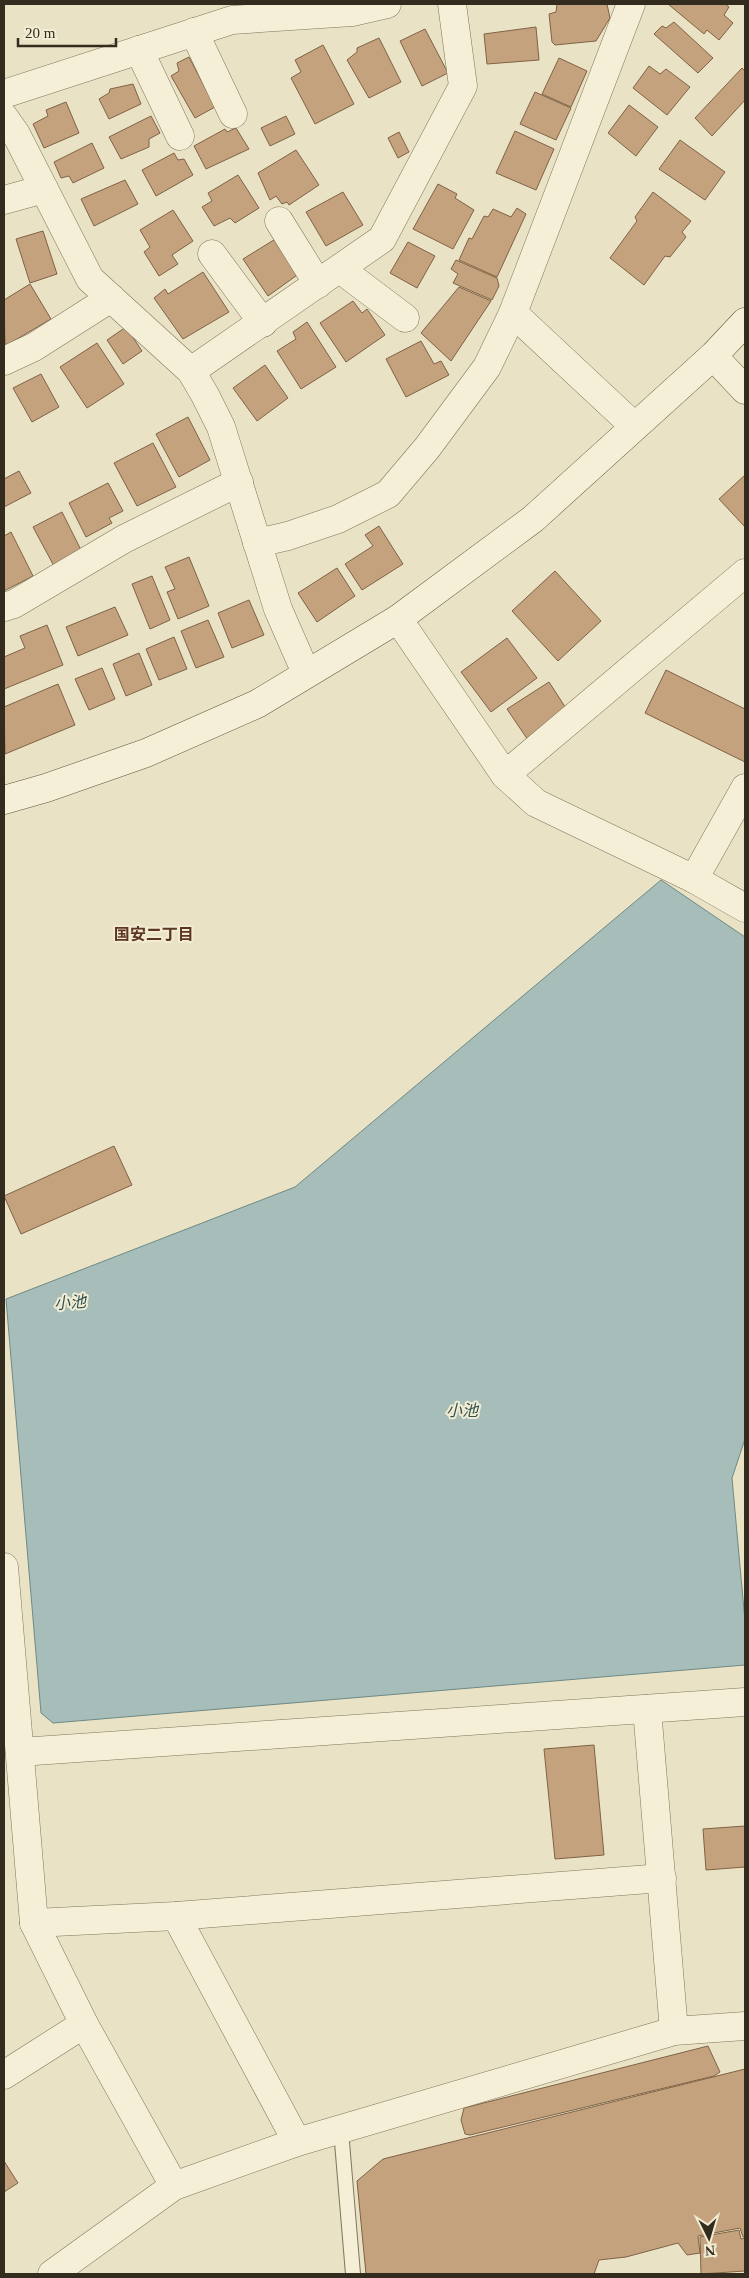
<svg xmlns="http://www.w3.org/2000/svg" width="749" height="2278" viewBox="0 0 749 2278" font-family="'Times New Roman','Noto Sans JP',serif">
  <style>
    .water { fill: #a6bdb9; stroke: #6e8a86 }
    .building { fill: #c4a27e; stroke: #7f6245 }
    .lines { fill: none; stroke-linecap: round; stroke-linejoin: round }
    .lane-casing { stroke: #82755d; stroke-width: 16 }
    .street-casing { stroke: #82755d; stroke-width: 29 }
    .secondary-casing { stroke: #645640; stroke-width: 29 }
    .lane { stroke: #f5efd7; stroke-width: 14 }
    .street { stroke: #f5efd7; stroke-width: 28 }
    .secondary { stroke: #f5efd7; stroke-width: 28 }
    .labels { text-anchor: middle; stroke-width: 4; stroke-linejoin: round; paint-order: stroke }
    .neighbourhood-label { font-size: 16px; font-weight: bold; fill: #5c3523; stroke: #f2ecd3 }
    .water-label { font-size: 16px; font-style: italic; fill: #305152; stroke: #f2ecd3 }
  </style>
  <rect width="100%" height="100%" fill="#e9e2c5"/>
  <path class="water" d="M661,880L745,937V1439L732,1478L745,1621V1665L53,1723L41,1713L6,1299L295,1187Z"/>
  <g class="building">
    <path d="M557,4H607L610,18L596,41L555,45L552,42L549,14L556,12Z"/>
    <path d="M668,4H725L729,7L724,15L733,23L719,40L707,30L704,34Z"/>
    <path d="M674,22L713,58L698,73L654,34L662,26L666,28Z"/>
    <path d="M536,27L539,60L487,64L484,34Z"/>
    <path d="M425,29L448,73L422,86L400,41Z"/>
    <path d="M379,38L401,82L369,98L347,60L357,52V48Z"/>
    <path d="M323,45L354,104L315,124L291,78L301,72L295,60Z"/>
    <path d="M189,57L215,107L195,118L171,76L179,71L177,63Z"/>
    <path d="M559,58L587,71L571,107L542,94Z"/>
    <path d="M649,66L660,74L666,69L690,87L667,115L633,88Z"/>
    <path d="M742,68L745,71V100L712,136L695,118Z"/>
    <path d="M133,84L141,104L109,119L99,99L109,93L110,89Z"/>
    <path d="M535,92L571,108L556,140L520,124Z"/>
    <path d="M66,102L79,133L44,148L33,124L48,116L46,110Z"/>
    <path d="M629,105L658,127L636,156L608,133Z"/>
    <path d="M151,116L160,133L149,139V147L121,159L109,137Z"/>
    <path d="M286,116L295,134L270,146L261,128Z"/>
    <path d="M236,128L249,149L206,169L194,146L225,129L227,132Z"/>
    <path d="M515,131L554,149L536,190L496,173Z"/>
    <path d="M399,132L409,152L398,158L388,138Z"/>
    <path d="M680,140L725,172L705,200L659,169Z"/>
    <path d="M92,143L104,168L73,183L69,176L61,178L54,162Z"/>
    <path d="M296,150L319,185L289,205L287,202L282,204L276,196L270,200L258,173Z"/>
    <path d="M174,153L178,160L184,159L193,175L156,196L142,170Z"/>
    <path d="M238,175L259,208L235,223L230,218L214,226L202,207L212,201L208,193Z"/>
    <path d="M125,180L138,204L94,226L81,199Z"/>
    <path d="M438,184L457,194L455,198L474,210L453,249L413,229Z"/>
    <path d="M343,192L363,225L326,246L306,212Z"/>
    <path d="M653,192L691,221L682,232L686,237L670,257L665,256L644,285L610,258L637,221L635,217Z"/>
    <path d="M517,208L526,214L497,277L459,260L469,238L472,239L484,216L488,217L493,209L511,217Z"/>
    <path d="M173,210L193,241L172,255L178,264L159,276L144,252L150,247L140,230Z"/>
    <path d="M43,231L57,274L30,283L16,239Z"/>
    <path d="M277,238L300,273L268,296L243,259Z"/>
    <path d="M408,242L435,256L417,288L390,273Z"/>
    <path d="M456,260L497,278L499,286L492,300L453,283L458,274L451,269Z"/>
    <path d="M203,272L229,312L183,339L154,298L165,289L168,294Z"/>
    <path d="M30,284L51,319L5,346L4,300Z"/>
    <path d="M459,287L491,301L451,361L421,333Z"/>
    <path d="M353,301L362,313L367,309L385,335L346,362L320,323Z"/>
    <path d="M307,322L336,367L301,389L277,351L296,339L293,332Z"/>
    <path d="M126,327L142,351L123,364L107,340Z"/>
    <path d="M421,341L434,364L441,361L449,375L406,397L386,359Z"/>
    <path d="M97,343L124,384L87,408L60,367Z"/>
    <path d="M265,365L288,398L257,421L233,388Z"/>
    <path d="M41,374L59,407L32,422L13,388Z"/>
    <path d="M188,417L210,460L179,477L156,434Z"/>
    <path d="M153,443L176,487L137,506L114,463Z"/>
    <path d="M19,471L31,493L4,507V479Z"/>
    <path d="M745,475V527L719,499Z"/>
    <path d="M108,483L123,511L109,518L112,523L86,537L69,503Z"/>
    <path d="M62,512L82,552L54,566L33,527Z"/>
    <path d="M379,526L403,564L362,590L345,564L373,546L365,535Z"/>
    <path d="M11,532L33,576L4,591V536Z"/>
    <path d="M189,557L209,606L178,619L167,592L175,589L165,567Z"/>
    <path d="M337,568L355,596L317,622L298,593Z"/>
    <path d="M555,571L601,621L558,661L512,611Z"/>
    <path d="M152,576L170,620L150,629L132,584Z"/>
    <path d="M249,600L264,635L232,648L218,613Z"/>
    <path d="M115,607L128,635L78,656L66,627Z"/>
    <path d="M208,620L224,657L196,668L181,631Z"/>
    <path d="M47,625L63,665L4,689V657L25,648L20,636Z"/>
    <path d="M174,637L187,669L159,680L146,649Z"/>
    <path d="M507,638L537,678L491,712L461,672Z"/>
    <path d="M139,653L152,685L126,696L113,664Z"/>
    <path d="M102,668L115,699L89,710L75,679Z"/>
    <path d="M666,670L745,709V762L645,713Z"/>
    <path d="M549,682L571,716L530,743L507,709Z"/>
    <path d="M58,684L75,725L5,754L4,707Z"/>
    <path d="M114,1146L132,1185L21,1234L4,1196Z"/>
    <path d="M594,1745L604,1855L555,1859L544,1749Z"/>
    <path d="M745,1826V1867L706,1870L703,1829Z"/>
    <path d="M708,2046L720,2072L714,2076L470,2135L465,2134L461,2120L464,2108Z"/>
    <path d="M745,2069V2237H743L740,2228L698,2236L700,2253L687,2255L678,2243L626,2257L599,2260L594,2274H366L357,2181L383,2159Z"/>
    <path d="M4,2161L18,2183L4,2192Z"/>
    <path d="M739,2230L741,2239L745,2238V2271L701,2274L700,2237Z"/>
  </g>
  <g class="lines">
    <defs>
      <path id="lane" d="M341,2130L353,2274"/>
      <g id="street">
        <path d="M194,32L233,114"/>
        <path d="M139,50L180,136"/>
        <path d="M4,94L232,20L352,12L387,4"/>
        <path d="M4,117L16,134L90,279L191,371L205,395L221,427L278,609L306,673"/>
        <path d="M4,200L44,189"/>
        <path d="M279,221L318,284"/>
        <path d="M212,254L263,323"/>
        <path d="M340,269L405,318"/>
        <path d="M513,313L634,426"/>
        <path d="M713,356L745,390"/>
        <path d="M4,361L34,347L111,298"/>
        <path d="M191,371L382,239L463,86L452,4"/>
        <path d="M257,543L288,536L338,519L388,494L427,448L487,367L513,313L631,4"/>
        <path d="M4,607L14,604L124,539L239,482"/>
        <path d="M398,619L505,775L536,803L694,879L745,908"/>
        <path d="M505,775L745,573"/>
        <path d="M694,879L745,788"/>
        <path d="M4,1567L34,1923L84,2024L174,2186"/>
        <path d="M647,1709L674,2031"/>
        <path d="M20,1752L745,1702"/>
        <path d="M176,1916L297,2142"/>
        <path d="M34,1923L176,1916L662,1878"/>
        <path d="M4,2075L84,2024"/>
        <path d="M52,2274L174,2186L297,2142L674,2031L745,2026"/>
      </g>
      <path id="secondary" d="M4,800L46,788L146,753L257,704L398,619L533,519L713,356L745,322"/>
    </defs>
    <use href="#lane" class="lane-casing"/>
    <use href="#street" class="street-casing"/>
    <use href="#secondary" class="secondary-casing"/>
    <use href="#lane" class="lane"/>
    <use href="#street" class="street"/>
    <use href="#secondary" class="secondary"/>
  </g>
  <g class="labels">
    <g class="neighbourhood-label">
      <text x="154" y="940">国安二丁目</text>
    </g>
    <g class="water-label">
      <text transform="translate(70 1302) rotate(-5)" y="6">小池</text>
      <text x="462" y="1416">小池</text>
    </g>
  </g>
  <rect width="749" height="2278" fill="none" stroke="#342b1f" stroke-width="10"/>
  <g transform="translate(709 2238) rotate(175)" stroke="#f2ecd3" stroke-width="4" paint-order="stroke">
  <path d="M0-4L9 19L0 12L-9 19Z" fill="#342b1f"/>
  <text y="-8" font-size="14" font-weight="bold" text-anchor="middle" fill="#342b1f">N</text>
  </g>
  <path d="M18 38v8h98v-8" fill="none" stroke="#342b1f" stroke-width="2.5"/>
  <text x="25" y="38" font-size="15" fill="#342b1f" stroke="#f2ecd3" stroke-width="4" paint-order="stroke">20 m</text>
</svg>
